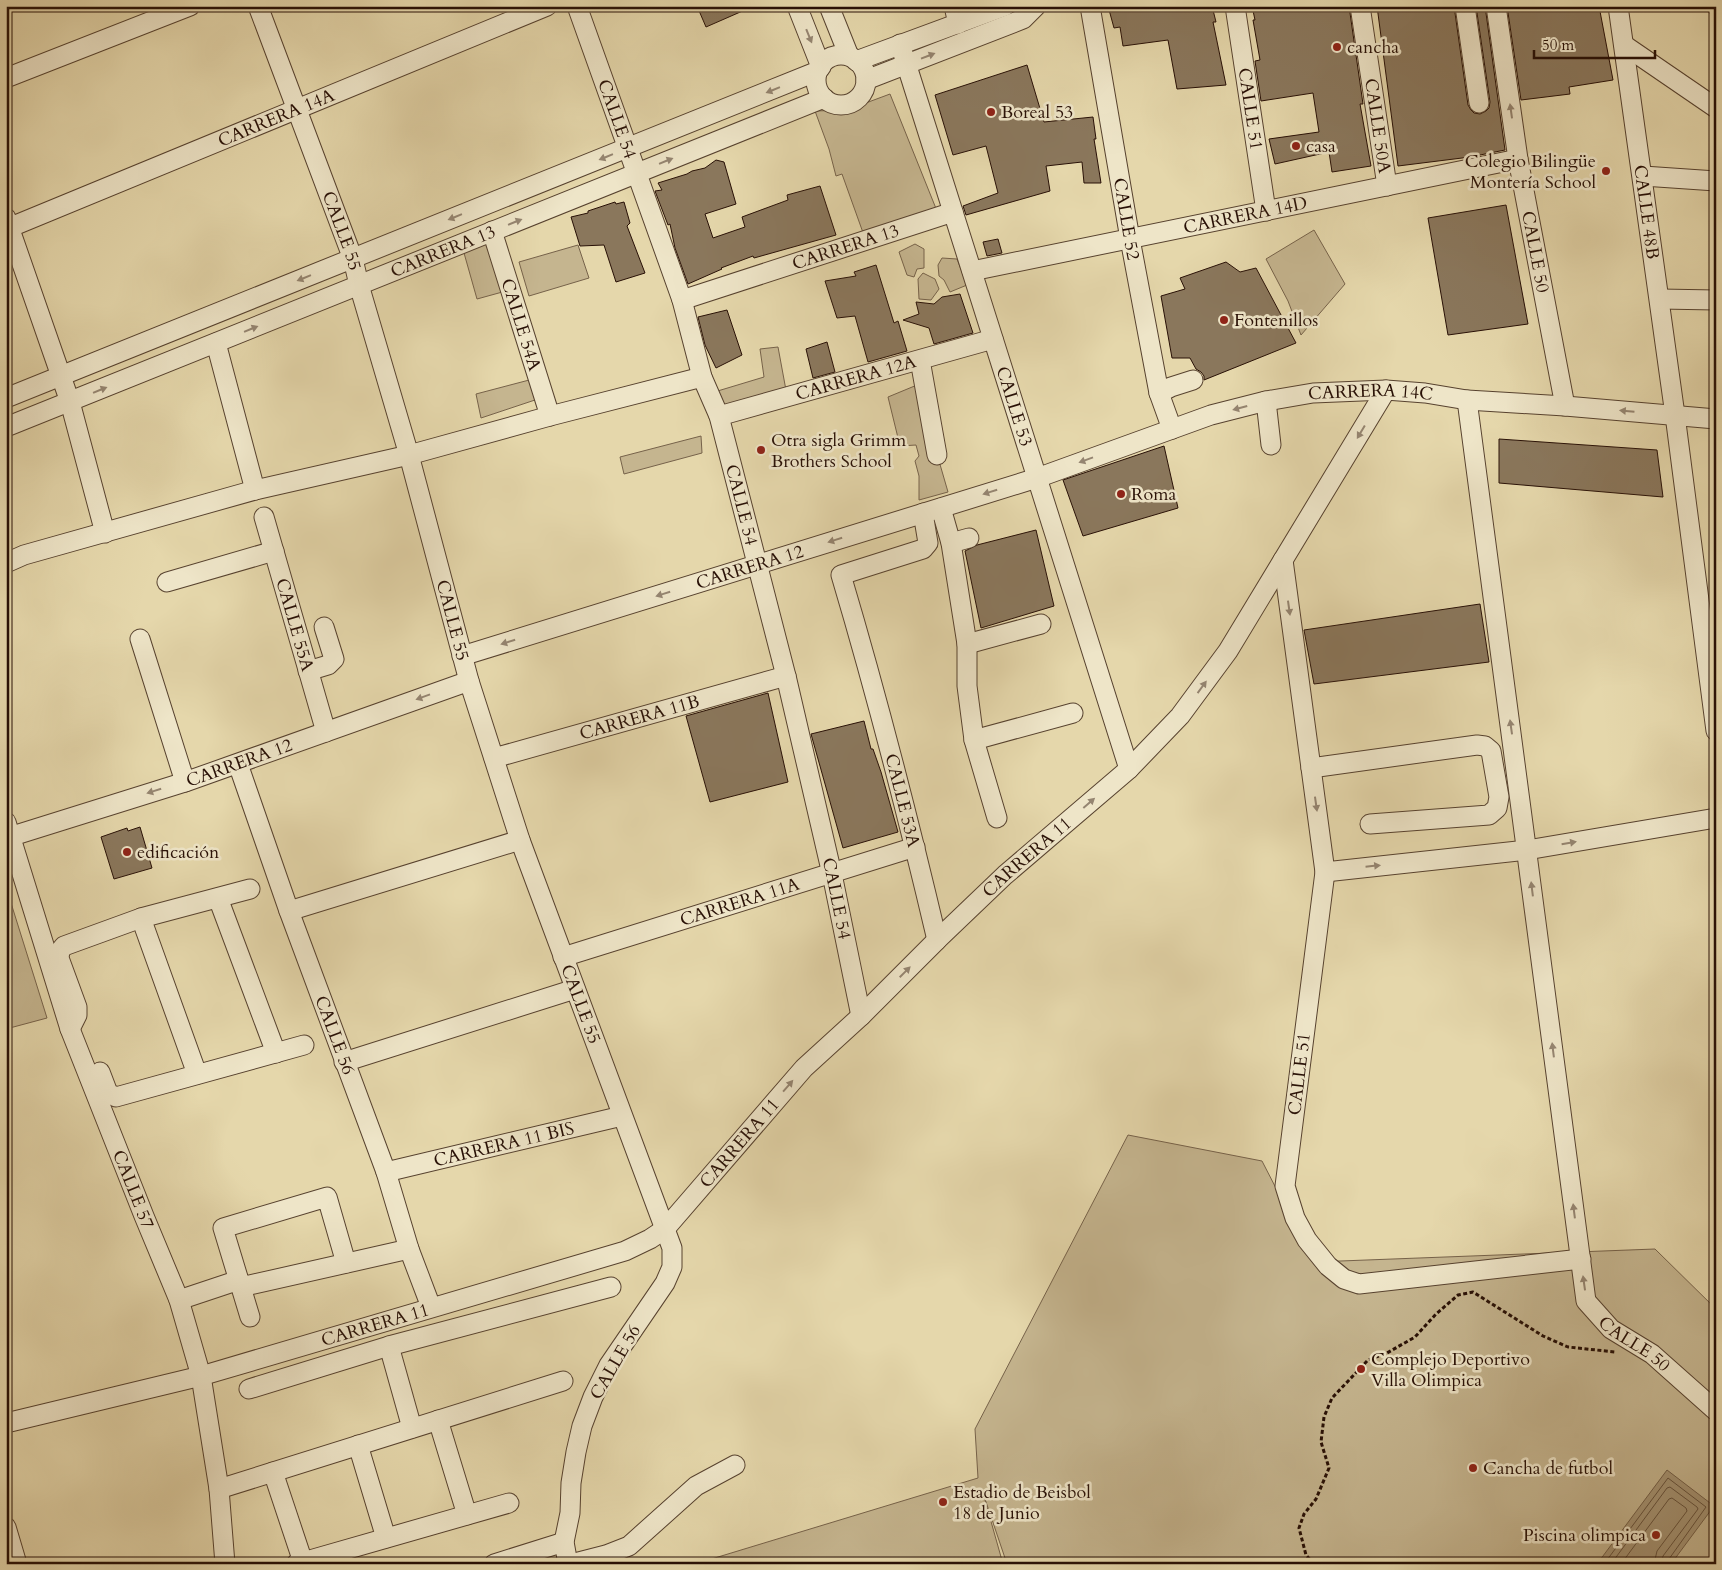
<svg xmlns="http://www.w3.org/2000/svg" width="1722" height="1570" viewBox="0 0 1722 1570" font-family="Cardo,serif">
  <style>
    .green { fill: #c5b58f; stroke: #76624a }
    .water { fill: #a59373; stroke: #735f47 }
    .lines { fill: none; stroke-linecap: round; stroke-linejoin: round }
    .shore { stroke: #66523c; stroke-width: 1 }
    .canal { stroke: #a59373; stroke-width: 18 }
    .building { fill: #8a775c; stroke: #281006 }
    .minor-casing { stroke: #57422f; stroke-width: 21 }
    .path { stroke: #281006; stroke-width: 3; stroke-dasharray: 4 2.5; stroke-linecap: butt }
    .minor { stroke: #eee5c8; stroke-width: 19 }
    .oneway { fill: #958571 }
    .poi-dot { fill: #8f2418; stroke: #eee5c8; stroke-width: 2 }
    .labels { text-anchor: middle; stroke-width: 5; stroke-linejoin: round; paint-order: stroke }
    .poi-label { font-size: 18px; fill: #281006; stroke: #eee5c8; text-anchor: start }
    .street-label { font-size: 18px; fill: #281006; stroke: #eee5c8 }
  </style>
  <rect width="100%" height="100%" fill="#e5d7ab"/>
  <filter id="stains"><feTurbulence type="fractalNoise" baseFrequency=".004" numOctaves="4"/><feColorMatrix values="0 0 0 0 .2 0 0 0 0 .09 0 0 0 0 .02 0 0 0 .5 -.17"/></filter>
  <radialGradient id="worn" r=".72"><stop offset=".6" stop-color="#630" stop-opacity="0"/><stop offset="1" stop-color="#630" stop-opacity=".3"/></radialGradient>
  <g class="green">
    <path d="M890,94L939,216L866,241L842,174L836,176L829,149L815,111L847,110Z"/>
    <path d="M1314,230L1345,284L1301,335L1288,301L1266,259Z"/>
    <path d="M491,241L506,291L477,299L464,253Z"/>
    <path d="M915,244L924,249V268L917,269L914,277L907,275L899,252Z"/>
    <path d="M578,245L589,278L529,296L519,262Z"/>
    <path d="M942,258L957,259L967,285L950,292L944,280L939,276L938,265Z"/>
    <path d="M923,273L935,279L939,289L931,300L919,299L918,279Z"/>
    <path d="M778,347L788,401L716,422L711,393L764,377L760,349Z"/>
    <path d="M533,379L538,399L481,418L476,394Z"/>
    <path d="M917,385L948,492L919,500V476L915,461L919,456L916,445L900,446L888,397Z"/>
    <path d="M701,436L702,453L624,474L620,457Z"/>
    <path d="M6,887L47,1018L6,1029Z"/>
    <path d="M1128,1135L1262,1161L1314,1262L1655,1249L1716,1309V1564H1007L983,1493L1003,1564H695L978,1478L975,1429Z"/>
  </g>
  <path class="water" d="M1667,1470L1714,1506L1671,1564H1597Z"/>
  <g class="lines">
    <g class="shore">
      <path d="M1604,1564L1668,1478L1706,1507L1669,1559L1668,1564"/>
      <path d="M1611,1564L1667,1488L1670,1487L1697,1507L1698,1509L1663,1556L1661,1564"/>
      <path d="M1621,1564L1669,1499L1672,1498L1686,1508L1687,1511L1657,1551L1654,1564"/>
    </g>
    <path class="canal" d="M1714,6L1716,7"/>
  </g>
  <g class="building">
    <path d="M697,6H754L706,27Z"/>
    <path d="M1108,6H1161V8L1176,6H1212L1216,22H1213L1226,85L1177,89L1168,40L1123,46L1120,27L1114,28Z"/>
    <path d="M1252,6H1349L1363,104H1360L1371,166L1332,172L1329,152L1275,164L1269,139L1319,132L1313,93L1261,101L1255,61L1260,60L1253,20H1255Z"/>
    <path d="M1377,6H1454L1468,105L1471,110L1474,113L1480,114L1486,111L1489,108L1490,102L1476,6H1485L1505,150L1470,157L1398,166Z"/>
    <path d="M1507,6H1599L1613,80L1569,87L1570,94L1521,100Z"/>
    <path d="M1027,65L1044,122L1093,117L1096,139H1094L1101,183H1084L1082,162L1046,166L1050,191L966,215L963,206L998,193L986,146L953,155L935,95Z"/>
    <path d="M716,160L724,162L736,204L705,214L713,238L745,227L742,217L788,200L787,195L820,186L836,235L754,258L753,256L721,268L722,269L688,284L675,248L670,224L668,225L655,191L662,190L658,183L687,174L692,171L705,168Z"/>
    <path d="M615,202L616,204L624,202L630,223L627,226L645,273L616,282L604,245L580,246L571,217L588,213V211Z"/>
    <path d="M1506,205L1528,324L1448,335L1428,218Z"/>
    <path d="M998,239L1002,253L987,256L983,242Z"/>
    <path d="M1226,262L1240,272L1256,268L1296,343L1204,380V376L1201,372L1196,369L1190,358H1172L1161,296L1185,289L1180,278Z"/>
    <path d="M876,265L894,323L898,321L907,351L868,362L855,316L837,318L825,281L856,276L854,272Z"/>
    <path d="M960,294L973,333L934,344L929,328L903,320L919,314L916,302L934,304L942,297Z"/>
    <path d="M727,310L742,355L716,368L705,345L698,317Z"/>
    <path d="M827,342L835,372L813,378L806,349Z"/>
    <path d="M1499,439L1657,450L1663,497L1499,483Z"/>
    <path d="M1164,446L1178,508L1083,536L1063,480Z"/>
    <path d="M1036,530L1054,606L981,628L965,551L977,545Z"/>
    <path d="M1480,604L1489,662L1314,684L1304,630Z"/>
    <path d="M768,693L788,782L710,802L686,716Z"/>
    <path d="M864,721L871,749H873L881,772L898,832L843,848L811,734Z"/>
    <path d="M140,827L152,868L114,879L101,837L127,828L128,831Z"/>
  </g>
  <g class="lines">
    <defs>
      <g id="minor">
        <path id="s1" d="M258,6L353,259L359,285L409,455L469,681L520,840L672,1248V1267L665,1283L609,1365L593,1397L582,1426L576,1452L571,1483L570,1513L564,1542L568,1564"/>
        <path id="s2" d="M577,6L682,300L702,377L719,416L786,676L832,874L861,1016"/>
        <path d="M797,6L821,67"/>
        <path d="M829,6L849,56"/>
        <path d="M954,6L958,24"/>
        <path id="s3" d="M1090,6L1130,239L1159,393L1172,429"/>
        <path id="s4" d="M1235,6L1266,211"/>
        <path id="s5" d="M1360,6L1387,186"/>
        <path d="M1465,6L1479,103"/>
        <path id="s6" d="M1496,6L1518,159L1565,406"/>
        <path id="s7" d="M1618,6L1675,415L1716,731"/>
        <path id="s8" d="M900,44L1129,769"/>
        <path d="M1624,45L1716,108"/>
        <circle cx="841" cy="80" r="25"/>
        <path d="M856,61L1005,6"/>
        <path d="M6,78L190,6"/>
        <path d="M866,80L1023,19L1036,6"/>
        <path d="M1643,176L1716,181"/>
        <path d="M6,218L70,402L105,533"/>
        <path id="s9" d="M6,229L547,6"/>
        <path id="s10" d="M492,231L550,416"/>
        <path id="s11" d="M972,271L1518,159"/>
        <path d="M1660,299L1716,300"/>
        <path id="s12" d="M682,300L953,212"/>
        <path d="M216,343L255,490"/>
        <path d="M920,360L937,455"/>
        <path d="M1159,393L1171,387L1193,380"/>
        <path d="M6,398L818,71"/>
        <path id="s13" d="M1467,400L1586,1301L1611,1329L1652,1354L1716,1411"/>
        <path d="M1266,401L1271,445"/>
        <path id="s14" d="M719,416L993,339"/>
        <path id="s15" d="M6,427L824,98"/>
        <path d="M941,508L951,543L967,644V686L974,740L997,818"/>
        <path id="s16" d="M923,513L928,543L923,549L841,575C877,696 908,817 937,940"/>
        <path id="s17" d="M264,517L326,732"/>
        <path d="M951,543L969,538"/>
        <path d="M1283,560L1325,872L1285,1186L1295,1218L1307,1240L1328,1266L1344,1279L1359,1284L1581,1259"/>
        <path d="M6,563L24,555L255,490L409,455L550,416L702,377"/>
        <path d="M167,582L274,551"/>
        <path d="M140,639L185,782"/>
        <path d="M967,644L1041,624"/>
        <path id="s18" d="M462,656L1037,478L1211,415L1266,401L1313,393L1386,390L1425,393L1467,400L1565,406L1716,419"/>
        <path d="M308,671L328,665L334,659L324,627"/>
        <path d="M974,740L1073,713"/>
        <path id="s19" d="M494,758L786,676"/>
        <path id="s20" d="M238,764L289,911L386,1172L409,1249L431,1307"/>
        <path d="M1311,768L1477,745L1485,746L1491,751L1499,797L1497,808L1489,815L1370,824"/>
        <path id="s21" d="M6,822L70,1029L144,1216L179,1300L201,1376L219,1489L225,1564"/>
        <path id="s22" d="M6,838L185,782L469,681"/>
        <path d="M1325,872L1527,850L1716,818"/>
        <path d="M218,898L276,1053"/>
        <path d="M289,911L520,840"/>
        <path d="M141,918L197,1074"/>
        <path id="s23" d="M563,957L915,847"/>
        <path d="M70,1029L77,1015V1007L59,958L60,951L64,946L141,918L250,889"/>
        <path d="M344,1062L575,989"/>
        <path d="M100,1072L108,1093L116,1097L304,1045"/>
        <path id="s24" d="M386,1172L622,1116"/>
        <path d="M241,1287L409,1249"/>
        <path d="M179,1300L239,1280"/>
        <path d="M250,1317L223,1228L327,1197L346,1263"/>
        <path d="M389,1346L412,1428"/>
        <path d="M249,1389L389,1346L611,1287"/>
        <path d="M438,1420L467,1515"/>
        <path id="s25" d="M6,1423L201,1376L625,1251L650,1239L665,1229L804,1068L861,1016L937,940L1005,875L1129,769L1180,716L1228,651L1386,390"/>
        <path d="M358,1445L386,1538"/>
        <path d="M273,1472L303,1562"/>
        <path d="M219,1489L563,1381"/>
        <path d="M6,1527L17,1564"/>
        <path d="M296,1564L509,1503"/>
        <path d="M494,1564L564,1542"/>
        <path d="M571,1564L606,1555L629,1546L696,1486L735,1465"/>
      </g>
    </defs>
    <use href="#minor" class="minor-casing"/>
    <path class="path" d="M1314,1564L1306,1555L1299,1528L1304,1514L1316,1499L1329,1468L1321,1442L1324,1417L1332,1398L1368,1360L1387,1353L1415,1337L1436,1314L1458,1295L1473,1292L1543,1336L1568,1347L1615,1352"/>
    <use href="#minor" class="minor"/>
  </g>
  <defs><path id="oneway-solid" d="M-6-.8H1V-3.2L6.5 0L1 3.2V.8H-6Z" transform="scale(1.25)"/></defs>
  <g class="oneway">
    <use href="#oneway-solid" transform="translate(809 36) rotate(68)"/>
    <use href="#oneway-solid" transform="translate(928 56) rotate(-21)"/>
    <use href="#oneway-solid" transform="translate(773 90) rotate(158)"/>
    <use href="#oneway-solid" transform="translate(1511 111) rotate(-98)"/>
    <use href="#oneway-solid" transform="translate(606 157) rotate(158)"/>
    <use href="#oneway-solid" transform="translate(666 161) rotate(-22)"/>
    <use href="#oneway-solid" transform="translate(455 217) rotate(158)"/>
    <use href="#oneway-solid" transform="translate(515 222) rotate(-22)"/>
    <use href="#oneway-solid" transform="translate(304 278) rotate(158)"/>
    <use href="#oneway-solid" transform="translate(251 329) rotate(-22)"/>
    <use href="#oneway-solid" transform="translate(100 390) rotate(-22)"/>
    <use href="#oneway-solid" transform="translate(1240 408) rotate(165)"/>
    <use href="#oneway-solid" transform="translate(1627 411) rotate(-175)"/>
    <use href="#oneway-solid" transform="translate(1361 432) rotate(121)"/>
    <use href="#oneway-solid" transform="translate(1086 460) rotate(160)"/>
    <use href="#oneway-solid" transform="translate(990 492) rotate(163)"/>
    <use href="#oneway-solid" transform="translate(835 540) rotate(163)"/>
    <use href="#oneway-solid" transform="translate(663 594) rotate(163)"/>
    <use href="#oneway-solid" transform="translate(1289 608) rotate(82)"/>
    <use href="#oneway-solid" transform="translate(508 642) rotate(163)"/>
    <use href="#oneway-solid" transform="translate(1202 687) rotate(-54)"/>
    <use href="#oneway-solid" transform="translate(423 697) rotate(160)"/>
    <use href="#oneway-solid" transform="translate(1511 727) rotate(-98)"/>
    <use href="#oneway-solid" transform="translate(154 791) rotate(163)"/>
    <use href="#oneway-solid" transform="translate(1089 803) rotate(-41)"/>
    <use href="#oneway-solid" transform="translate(1316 804) rotate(82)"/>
    <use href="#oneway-solid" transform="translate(1569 843) rotate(-10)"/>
    <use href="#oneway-solid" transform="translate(1373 866) rotate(-6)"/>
    <use href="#oneway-solid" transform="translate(1532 889) rotate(-97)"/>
    <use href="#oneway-solid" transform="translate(905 972) rotate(-45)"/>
    <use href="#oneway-solid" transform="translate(1553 1050) rotate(-97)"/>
    <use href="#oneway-solid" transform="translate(788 1086) rotate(-49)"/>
    <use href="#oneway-solid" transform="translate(1574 1211) rotate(-97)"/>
    <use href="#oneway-solid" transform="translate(1584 1283) rotate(-98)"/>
  </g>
  <g class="poi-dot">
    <circle cx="1337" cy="47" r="5"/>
    <circle cx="991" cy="112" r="5"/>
    <circle cx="1296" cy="146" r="5"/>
    <circle cx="1606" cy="171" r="5"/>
    <circle cx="1224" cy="320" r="5"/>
    <circle cx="761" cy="450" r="5"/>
    <circle cx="1121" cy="494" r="5"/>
    <circle cx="127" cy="852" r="5"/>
    <circle cx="1361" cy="1369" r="5"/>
    <circle cx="1473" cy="1468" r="5"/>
    <circle cx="943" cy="1502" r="5"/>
    <circle cx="1656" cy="1535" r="5"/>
  </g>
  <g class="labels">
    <g class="poi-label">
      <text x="1347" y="53">cancha</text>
      <text x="1001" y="118">Boreal 53</text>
      <text x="1306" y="152">casa</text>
      <text x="1596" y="167" text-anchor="end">Colegio Bilingüe<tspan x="1596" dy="21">Montería School</tspan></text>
      <text x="1234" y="326">Fontenillos</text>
      <text x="771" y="446">Otra sigla Grimm<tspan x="771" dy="21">Brothers School</tspan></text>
      <text x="1131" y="500">Roma</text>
      <text x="137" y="858">edificación</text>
      <text x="1371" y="1365">Complejo Deportivo<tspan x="1371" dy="21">Villa Olimpica</tspan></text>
      <text x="1483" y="1474">Cancha de futbol</text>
      <text x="953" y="1498">Estadio de Beisbol<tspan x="953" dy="21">18 de Junio</tspan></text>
      <text x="1646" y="1541" text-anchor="end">Piscina olimpica</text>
    </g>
    <g class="street-label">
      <text dy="6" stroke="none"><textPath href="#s4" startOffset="104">CALLE 51</textPath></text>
      <text dy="6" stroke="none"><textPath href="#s9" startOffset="292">CARRERA 14A</textPath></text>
      <text dy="6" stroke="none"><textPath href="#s2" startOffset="120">CALLE 54</textPath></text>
      <text dy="6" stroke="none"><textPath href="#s5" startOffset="121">CALLE 50A</textPath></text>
      <text dy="6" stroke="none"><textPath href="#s7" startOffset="208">CALLE 48B</textPath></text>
      <text dy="6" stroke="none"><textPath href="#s11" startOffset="279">CARRERA 14D</textPath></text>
      <text dy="6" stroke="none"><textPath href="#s3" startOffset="216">CALLE 52</textPath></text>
      <text dy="6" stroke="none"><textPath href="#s1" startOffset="240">CALLE 55</textPath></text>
      <text dy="6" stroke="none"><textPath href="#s12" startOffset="172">CARRERA 13</textPath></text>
      <text dy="6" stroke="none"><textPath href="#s15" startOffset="471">CARRERA 13</textPath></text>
      <text dy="6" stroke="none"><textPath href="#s6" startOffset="249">CALLE 50</textPath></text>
      <text dy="6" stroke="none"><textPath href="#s10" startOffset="98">CALLE 54A</textPath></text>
      <text dy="6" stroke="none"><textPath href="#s14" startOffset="142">CARRERA 12A</textPath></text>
      <text dy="6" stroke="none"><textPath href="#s18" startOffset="949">CARRERA 14C</textPath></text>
      <text dy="6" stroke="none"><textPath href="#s8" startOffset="380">CALLE 53</textPath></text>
      <text dy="6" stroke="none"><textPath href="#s2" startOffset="526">CALLE 54</textPath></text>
      <text dy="6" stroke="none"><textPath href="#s18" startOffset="301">CARRERA 12</textPath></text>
      <text dy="6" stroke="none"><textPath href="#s1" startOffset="645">CALLE 55</textPath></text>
      <text dy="6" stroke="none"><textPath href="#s17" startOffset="112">CALLE 55A</textPath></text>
      <text dy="6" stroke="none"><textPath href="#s19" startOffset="151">CARRERA 11B</textPath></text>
      <text dy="6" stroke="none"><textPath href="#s22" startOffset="245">CARRERA 12</textPath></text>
      <text dy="6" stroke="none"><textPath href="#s16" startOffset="358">CALLE 53A</textPath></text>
      <text dy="6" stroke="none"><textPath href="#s25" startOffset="1208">CARRERA 11</textPath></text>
      <text dy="6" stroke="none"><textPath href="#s2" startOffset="931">CALLE 54</textPath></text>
      <text dy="6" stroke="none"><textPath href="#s23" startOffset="185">CARRERA 11A</textPath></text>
      <text dy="6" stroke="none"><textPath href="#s1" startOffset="1050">CALLE 55</textPath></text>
      <text dy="6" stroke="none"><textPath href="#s20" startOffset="288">CALLE 56</textPath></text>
      <text transform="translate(1299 1074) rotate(-83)" y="6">CALLE 51</text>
      <text dy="6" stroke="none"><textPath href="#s25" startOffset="802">CARRERA 11</textPath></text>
      <text dy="6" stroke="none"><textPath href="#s24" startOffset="121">CARRERA 11 BIS</textPath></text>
      <text dy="6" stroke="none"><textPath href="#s21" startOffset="389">CALLE 57</textPath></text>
      <text dy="6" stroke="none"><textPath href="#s25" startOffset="382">CARRERA 11</textPath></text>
      <text dy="6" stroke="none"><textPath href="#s13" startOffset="974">CALLE 50</textPath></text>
      <text transform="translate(615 1362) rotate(-60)" y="6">CALLE 56</text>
    </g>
  </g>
  <rect width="1722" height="1570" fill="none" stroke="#e5d7ab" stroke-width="25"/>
  <rect x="8" y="8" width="1707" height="1555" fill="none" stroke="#281006" stroke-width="2.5"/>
  <rect x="12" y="12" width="1697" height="1545" fill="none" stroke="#281006"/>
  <path d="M1534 50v8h121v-8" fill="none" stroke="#281006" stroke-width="2.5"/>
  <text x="1542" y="50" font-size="15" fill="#281006" stroke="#eee5c8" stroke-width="4" paint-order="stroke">50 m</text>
  <rect width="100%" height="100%" filter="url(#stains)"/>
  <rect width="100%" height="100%" fill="url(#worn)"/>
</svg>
